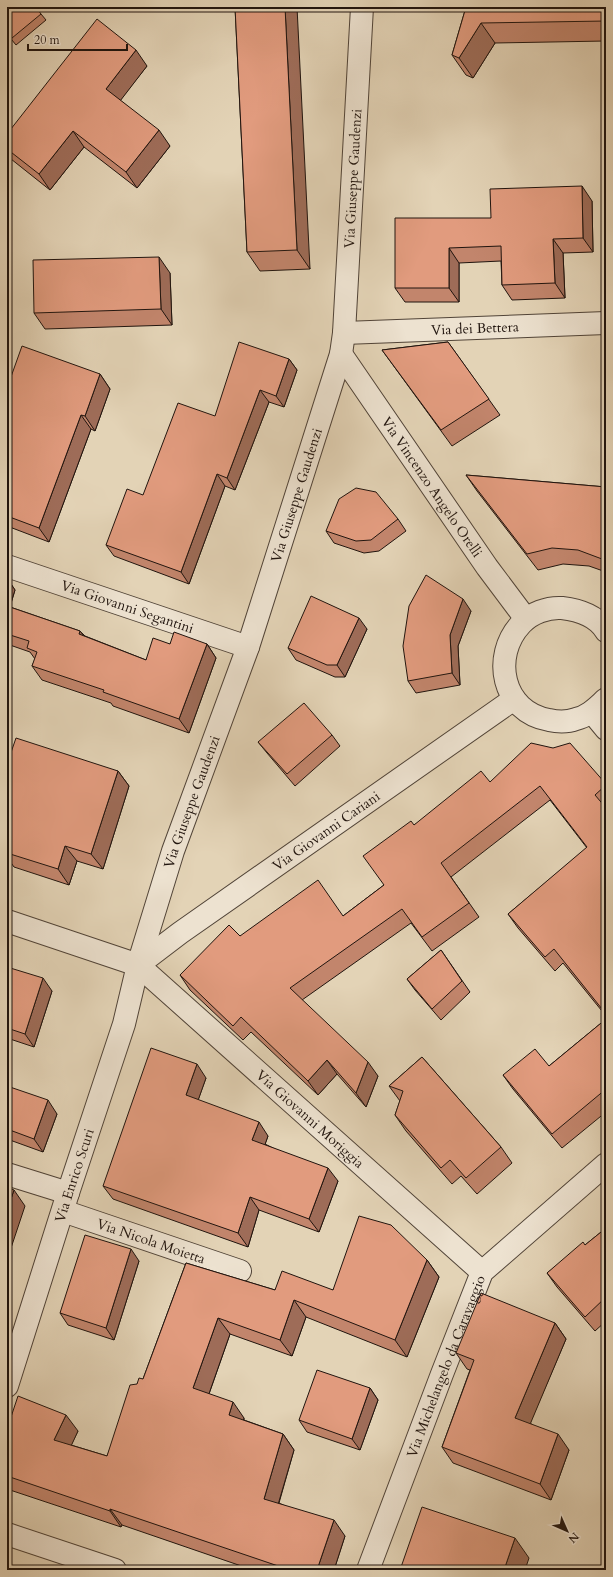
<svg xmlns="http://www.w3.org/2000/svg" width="613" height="1577" viewBox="0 0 613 1577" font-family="Cardo,serif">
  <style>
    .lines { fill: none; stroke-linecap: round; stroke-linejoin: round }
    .minor-casing { stroke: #514438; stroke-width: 24 }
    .minor { stroke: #ede2d0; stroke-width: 22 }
    .wall { fill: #c2856c; stroke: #20140e }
    .shaded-wall { fill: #9e6c58; stroke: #20140e }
    .building { fill: #e19b7e; stroke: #20140e }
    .labels { text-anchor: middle; stroke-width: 3; stroke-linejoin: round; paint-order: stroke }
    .street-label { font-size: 14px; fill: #20140e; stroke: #ede2d0 }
  </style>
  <rect width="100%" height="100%" fill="#e3d3b6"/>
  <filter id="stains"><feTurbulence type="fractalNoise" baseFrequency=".005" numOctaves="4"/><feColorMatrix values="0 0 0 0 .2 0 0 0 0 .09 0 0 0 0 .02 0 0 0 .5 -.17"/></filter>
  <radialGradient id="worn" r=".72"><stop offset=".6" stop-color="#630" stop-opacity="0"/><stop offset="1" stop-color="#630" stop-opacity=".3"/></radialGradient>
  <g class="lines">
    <defs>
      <g id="minor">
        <path id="s1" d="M344,333L606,323"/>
        <path id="s2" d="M341,354L487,567L526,619"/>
        <path id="s3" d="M7,566L248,647"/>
        <path d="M606,631C597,616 579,610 562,608C548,607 531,613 521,624C491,656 502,712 549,720C558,722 568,722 576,719C589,716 597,707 606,699"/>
        <path d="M592,712L606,729"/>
        <path id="s4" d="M7,921L138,965L482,1272"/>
        <path id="s5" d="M138,965L180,933L514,699"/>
        <path d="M7,1174L68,1193"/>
        <path id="s6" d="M63,1211L240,1271"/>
        <path id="s7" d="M7,1386L68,1193L124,1024L138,965L173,851L248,647L341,354L344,333L362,7"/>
        <path d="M7,1534L115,1570"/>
        <path id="s8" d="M368,1570L442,1374L482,1272L606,1164"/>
      </g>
    </defs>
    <use href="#minor" class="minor-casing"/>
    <use href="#minor" class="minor"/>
  </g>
  <g class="wall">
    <path d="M7,7L41,14L46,20L16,45L7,34Z"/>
    <path d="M235,7L310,269L260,271L247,252Z"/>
    <path d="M466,7H606V41L495,43L473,78L466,75L452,55Z"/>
    <path d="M147,66L120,100L170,146L137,188L84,147L50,190L11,159L7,154V134Z"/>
    <path d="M592,201L593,252L563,253L565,298L512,300L502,285L501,261L459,263V302H405L395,288L491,218Z"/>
    <path d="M170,273L172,325L45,329L34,313Z"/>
    <path d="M448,342L500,415L452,446L382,350Z"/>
    <path d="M289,359L297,370L284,407L269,402L235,490L225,486L189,584L114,556L106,545L215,416Z"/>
    <path d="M100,374L110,389L95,431L91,429L49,542L7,526V388Z"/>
    <path d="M466,475L606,487V572L589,566L563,564L538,570L477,491Z"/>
    <path d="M398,519L406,531L379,551L364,553L334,543L326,531Z"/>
    <path d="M7,578L15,590L10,607L80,631L85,636L146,660L170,644H207L216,658L189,733L113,706L111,703L42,680L32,666L35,659L30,652L7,644Z"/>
    <path d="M471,611L458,646L460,685L416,693L408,681Z"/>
    <path d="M367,629L345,677H335L296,660L288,648Z"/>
    <path d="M332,735L340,746L295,786L267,753L258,742Z"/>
    <path d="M7,764L118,771L129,786L103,869L77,861L69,885L14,867L7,857Z"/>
    <path d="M490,782L606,784V1016L563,963L555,971L518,928L508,914L587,848L550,800L451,877L479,917L432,951L411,923L302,1000L378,1076L366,1107L337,1074L318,1095L251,1032L243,1040L190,990L180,975L240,936L343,916L384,885L414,825Z"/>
    <path d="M441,950L470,992L441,1020L415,990L407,979Z"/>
    <path d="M7,967L52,991L34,1047L7,1038Z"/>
    <path d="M606,1019V1112L562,1148L513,1089L503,1075L549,1066Z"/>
    <path d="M422,1057L501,1147L512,1163L477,1194L461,1176L452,1184L406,1131L395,1115L400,1101L389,1086Z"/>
    <path d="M206,1078L198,1100L268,1136L265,1144L338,1181L319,1232L259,1210L248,1247L113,1199L103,1186Z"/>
    <path d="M7,1086L57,1114L43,1152L7,1139Z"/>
    <path d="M606,1228V1321L595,1331L557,1287L547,1273L585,1245Z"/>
    <path d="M427,1260L439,1277L407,1357L306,1317L292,1356L230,1334L209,1394L244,1418V1420L283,1434L294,1450L279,1503L345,1536L334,1570H253L122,1525L121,1527L7,1489V1429L78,1431L71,1445L107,1456L137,1384L143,1379L186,1263L275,1290H333Z"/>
    <path d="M139,1261L114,1340L68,1325L60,1313Z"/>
    <path d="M555,1323L566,1339L530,1423L569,1450L551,1500L453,1463L442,1447L470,1370L467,1369L456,1353Z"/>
    <path d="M370,1388L378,1400L360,1450L307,1432L299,1420Z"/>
  </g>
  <g class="shaded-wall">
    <path d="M285,7H297L310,269L297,250Z"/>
    <path d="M481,23L495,43L473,78L459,58Z"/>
    <path d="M136,50L147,66L117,105L106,89Z"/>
    <path d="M159,130L170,146L137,188L126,172Z"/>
    <path d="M73,131L84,147L50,190L39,174Z"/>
    <path d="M582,186L592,201L593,252L583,238Z"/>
    <path d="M553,239L563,253L565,298L555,283Z"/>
    <path d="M449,248L459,263V302L449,288Z"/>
    <path d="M159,257L170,273L172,325L161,309Z"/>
    <path d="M289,359L297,370L284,407L276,396Z"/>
    <path d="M100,374L110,389L95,431L85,416Z"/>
    <path d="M260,390L269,402L235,490L227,478Z"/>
    <path d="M81,415L91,429L49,542L39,528Z"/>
    <path d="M217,474L225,486L189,584L181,572Z"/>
    <path d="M7,578L15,590L7,615Z"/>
    <path d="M463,599L471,611L458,646L460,685L452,673L450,635Z"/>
    <path d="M359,618L367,629L345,677L337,665Z"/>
    <path d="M80,631L90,644L79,634Z"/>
    <path d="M207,644L216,658L189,733L179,719Z"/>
    <path d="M118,771L129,786L103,869L91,854Z"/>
    <path d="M65,846L77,861L69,885L58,869Z"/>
    <path d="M43,978L52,991L34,1047L25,1034Z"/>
    <path d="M327,1060L337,1074L318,1095L308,1081Z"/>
    <path d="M368,1062L378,1076L366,1107L356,1093Z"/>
    <path d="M197,1064L206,1078L195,1109L186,1095Z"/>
    <path d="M48,1100L57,1114L43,1152L34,1139Z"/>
    <path d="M259,1122L268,1136L262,1153L252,1140Z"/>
    <path d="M328,1168L338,1181L319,1232L309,1219Z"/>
    <path d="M14,1190L25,1206L7,1260V1211Z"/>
    <path d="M250,1197L259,1210L248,1247L238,1233Z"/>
    <path d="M131,1249L139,1261L114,1340L106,1328Z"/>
    <path d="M427,1260L439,1277L407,1357L395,1340Z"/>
    <path d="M294,1300L306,1317L292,1356L280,1340Z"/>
    <path d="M218,1318L230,1334L205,1405L193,1388Z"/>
    <path d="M555,1323L566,1339L526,1434L515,1418Z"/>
    <path d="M370,1388L378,1400L360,1450L352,1439Z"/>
    <path d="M233,1402L244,1418L240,1432L229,1415Z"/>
    <path d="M66,1415L78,1431L66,1457L54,1440Z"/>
    <path d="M283,1434L294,1450L275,1515L264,1499Z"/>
    <path d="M558,1434L569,1450L551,1500L540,1484Z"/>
    <path d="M110,1509L122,1525L121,1527L110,1511Z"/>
    <path d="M334,1520L345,1536L334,1570H317Z"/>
    <path d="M515,1538L529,1558L525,1570H504Z"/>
  </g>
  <g class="building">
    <path d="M7,7H36L41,14L12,38L7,33Z"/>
    <path d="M235,7H285L297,250L247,252Z"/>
    <path d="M466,7H606V21L481,23L459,58L452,55Z"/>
    <path d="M97,19L136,50L106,89L159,130L126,172L73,131L39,174L7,149V134Z"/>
    <path d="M582,186L583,238L553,239L555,283L502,285L501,246L449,248V288H395V218H491L490,189Z"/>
    <path d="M159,257L161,309L34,313L33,260Z"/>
    <path d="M239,342L289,359L276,396L260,390L227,478L217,474L181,572L106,545L127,489L143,495L178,403L215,416Z"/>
    <path d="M448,342L489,399L441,430L382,350Z"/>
    <path d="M22,346L100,374L85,416L81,415L39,528L7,516V388Z"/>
    <path d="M466,475L606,487V562L602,559L578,550L552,548L527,554Z"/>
    <path d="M356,488L376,492L398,519L371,540L356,541L326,531L339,499Z"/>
    <path d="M426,575L463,599L450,635L452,673L408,681L403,646L409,606Z"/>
    <path d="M311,596L359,618L337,665H327L288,648Z"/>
    <path d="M7,606L80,631L79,634L146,660L153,638L170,644L174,632L207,644L179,719L103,692L104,690L32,666L37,652L27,648L29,641L7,634Z"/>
    <path d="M304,703L332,735L287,774L258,742Z"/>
    <path d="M16,738L118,771L91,854L65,846L58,869L7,853V837L9,830L7,829V764Z"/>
    <path d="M531,743L553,748L570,743L606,784V785L595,795L606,808V1014L554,949L545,957L508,914L587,847L540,786L441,863L469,903L422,937L402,909L290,988L368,1062L356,1093L327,1060L308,1081L241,1017L233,1026L180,975L229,925L240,936L318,880L343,916L384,885L363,856L411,821L414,825L481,771L490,782Z"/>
    <path d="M441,950L462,981L432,1009L407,979Z"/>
    <path d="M7,967L43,978L25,1034L7,1028Z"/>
    <path d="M606,1019V1089L552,1134L503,1075L535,1049L549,1066Z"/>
    <path d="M151,1048L197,1064L186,1095L259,1122L252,1140L328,1168L309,1219L250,1197L238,1233L103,1186Z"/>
    <path d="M422,1057L501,1147L466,1178L450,1160L441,1168L395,1115L403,1091L389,1086Z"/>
    <path d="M7,1086L48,1100L34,1139L7,1129Z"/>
    <path d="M7,1187L14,1190L7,1211Z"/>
    <path d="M359,1216L391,1225L427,1260L395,1340L294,1300L280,1340L218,1318L193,1388L233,1402L229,1415L283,1434L264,1499L334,1520L317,1570H290L110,1509V1511L7,1476V1429L18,1396L66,1415L54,1440L107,1456L130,1385L137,1384L139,1378L143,1379L186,1263L275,1290L282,1271L333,1290Z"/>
    <path d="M606,1228V1297L585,1317L547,1273L583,1242L585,1245Z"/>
    <path d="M85,1235L131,1249L106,1328L60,1313Z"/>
    <path d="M481,1293L555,1323L515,1418L558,1434L540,1484L442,1447L474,1360L456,1353Z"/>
    <path d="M317,1370L370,1388L352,1439L299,1420Z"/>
    <path d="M422,1507L515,1538L504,1570H400Z"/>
    <path d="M386,1568L391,1570H385Z"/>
  </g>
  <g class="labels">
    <g class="street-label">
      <text dy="5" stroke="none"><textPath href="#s7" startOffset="1261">Via Giuseppe Gaudenzi</textPath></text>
      <text dy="5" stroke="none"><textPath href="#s1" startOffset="131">Via dei Bettera</textPath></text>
      <text dy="5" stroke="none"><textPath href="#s2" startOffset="161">Via Vincenzo Angelo Orelli</textPath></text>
      <text dy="5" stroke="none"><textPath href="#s7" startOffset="937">Via Giuseppe Gaudenzi</textPath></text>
      <text dy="5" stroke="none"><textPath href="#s3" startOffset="127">Via Giovanni Segantini</textPath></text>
      <text dy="5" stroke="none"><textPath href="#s7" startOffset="613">Via Giuseppe Gaudenzi</textPath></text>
      <text dy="5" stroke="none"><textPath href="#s5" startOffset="231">Via Giovanni Cariani</textPath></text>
      <text dy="5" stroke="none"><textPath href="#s4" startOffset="369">Via Giovanni Moriggia</textPath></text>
      <text dy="5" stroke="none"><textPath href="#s7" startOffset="221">Via Enrico Scuri</textPath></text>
      <text dy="5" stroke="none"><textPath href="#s6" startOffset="93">Via Nicola Moietta</textPath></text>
      <text dy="5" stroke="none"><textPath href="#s8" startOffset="218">Via Michelangelo da Caravaggio</textPath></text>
    </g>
  </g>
  <rect width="613" height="1577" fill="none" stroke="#e3d3b6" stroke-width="24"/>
  <rect x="8" y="8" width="597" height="1561" fill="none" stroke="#20140e" stroke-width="2"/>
  <rect x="12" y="12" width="589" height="1553" fill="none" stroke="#20140e"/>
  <g transform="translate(567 1531) rotate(135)" stroke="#ede2d0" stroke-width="3" paint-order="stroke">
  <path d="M0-3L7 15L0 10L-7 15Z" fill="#20140e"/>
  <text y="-6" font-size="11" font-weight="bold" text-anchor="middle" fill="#20140e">N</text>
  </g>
  <path d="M28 44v6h99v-6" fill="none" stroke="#20140e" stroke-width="2"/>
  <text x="34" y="44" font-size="12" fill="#20140e" stroke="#ede2d0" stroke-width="3" paint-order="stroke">20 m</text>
  <rect width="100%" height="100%" filter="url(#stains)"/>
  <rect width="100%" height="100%" fill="url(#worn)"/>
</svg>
